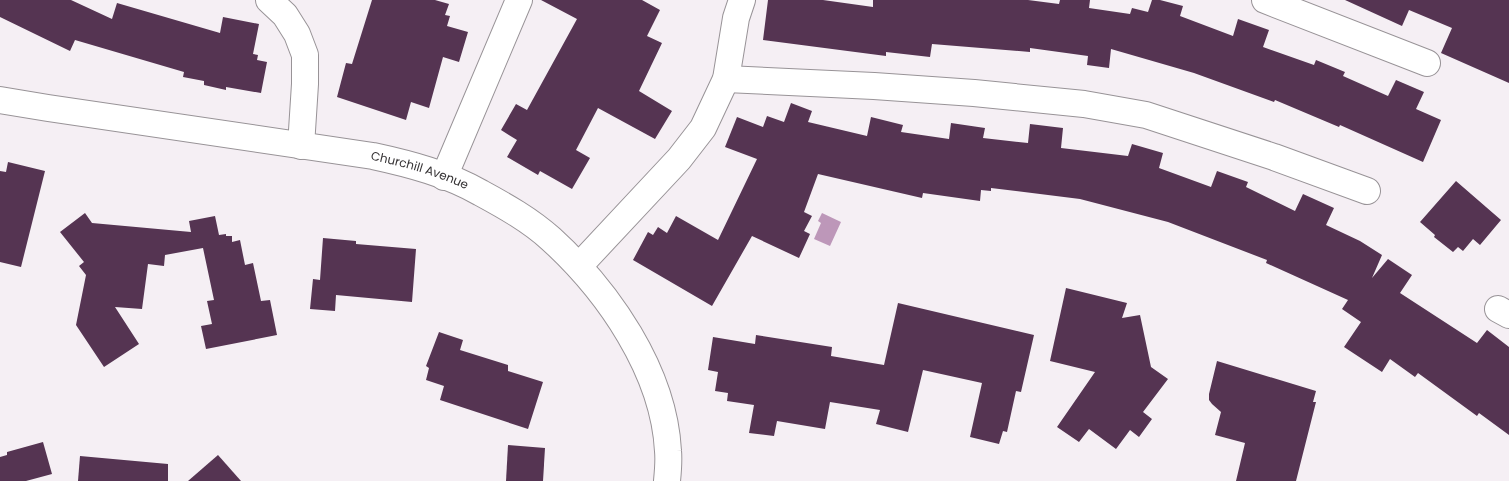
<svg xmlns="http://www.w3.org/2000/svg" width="1509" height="481" viewBox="0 0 1509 481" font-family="Poppins,sans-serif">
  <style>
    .water { fill: #bd97b9 }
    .building { fill: #553452 }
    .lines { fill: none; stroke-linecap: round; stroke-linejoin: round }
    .minor-casing { stroke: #989397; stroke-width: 28 }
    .minor { stroke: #fff; stroke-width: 26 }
    .labels { text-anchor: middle; stroke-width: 5; stroke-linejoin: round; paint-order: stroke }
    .street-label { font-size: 12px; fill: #353234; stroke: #fffeff }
  </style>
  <rect width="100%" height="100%" fill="#f5eff4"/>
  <path class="water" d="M822,213L841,222L830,246L814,239L821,223L818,221Z"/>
  <g class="building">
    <path d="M0,0H71L112,19L117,3L220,33L223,17L259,24L253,54L258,55L257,60L267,62L261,93L226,87V90L204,85V81L183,77L184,72L75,40L70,51L0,17Z"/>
    <path d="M372,0H435L449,4L445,15L450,16L447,26L468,32L459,62L443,57L429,108L411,102L406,120L337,97L346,63L352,64Z"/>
    <path d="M541,0H642L660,10L647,36L662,43L639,91L672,111L655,139L598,108L576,150L590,158L572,189L540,171L538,175L507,157L517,140L501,130L516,104L527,110L577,19Z"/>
    <path d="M768,0H823L873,7V0H1028L1059,4L1060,0H1090L1089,8L1130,14L1132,8L1148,12L1152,0H1160L1183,6L1180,16L1233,36L1238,19L1269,30L1263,47L1314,65L1316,60L1345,72L1343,76L1388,96L1396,80L1424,92L1416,109L1441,120L1423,162L1340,125L1339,127L1275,100L1274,102L1194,73L1111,49L1109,68L1087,65L1088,56L1030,48V52L932,44L930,57L886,52V56L763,40Z"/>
    <path d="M1345,0H1509V83L1441,53L1452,28L1409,10L1402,26Z"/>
    <path d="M791,103L812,111L808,122L867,136L871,117L903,125L901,132L949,139L951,123L985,128L983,138L1028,143L1030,124L1063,128L1061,148L1128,156L1132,144L1163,153L1159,168L1211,187L1217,171L1248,182L1246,187L1295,211L1303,194L1334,208L1326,225L1360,241L1382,255L1372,278L1388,259L1412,275L1400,293L1477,343L1487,330L1509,347V435L1479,413L1477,416L1418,373L1415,377L1390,359L1382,372L1344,347L1361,322L1342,309L1348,300L1266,263L1267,260L1168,222L1080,199L991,188V191L981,190L980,201L923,193L922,198L818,174L804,212L812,216L804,231L810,234L799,258L752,236L712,306L633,260L648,232L653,235L658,227L667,233L676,216L718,240L757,159L725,147L737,117L763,127L767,116L784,122Z"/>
    <path d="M8,162L45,171L21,267L0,262V171L6,172Z"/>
    <path d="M1456,181L1501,220L1480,245L1473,239L1463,251L1458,247L1453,252L1434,237L1435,235L1420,222Z"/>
    <path d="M85,213L92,223L191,232L189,221L215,216L219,235L226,234V236H232V242L240,240L245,265L253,263L261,301L270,300L277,335L206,349L201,326L212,324L207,301L214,300L203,248L165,255L164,266L148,264L142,309L115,307L139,344L104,367L76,325L86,275L79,266L84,262L60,232Z"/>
    <path d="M323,238L356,241V244L416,249L412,302L336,295L335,311L310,309L313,279L320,280Z"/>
    <path d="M1066,288L1127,303L1122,318L1140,315L1151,367L1168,379L1143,412L1152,419L1139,437L1130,430L1116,449L1089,429L1079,442L1057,427L1095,372L1050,361Z"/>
    <path d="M898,303L1034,335L1021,392L1016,391L1007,432L1003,431L999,444L970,437L982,383L923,370L908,432L876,424L880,410L830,402L825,429L777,421L774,436L749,433L754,405L727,401L728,393L715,391L718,372L708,370L713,337L755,344L756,335L832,347L831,356L884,365Z"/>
    <path d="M439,332L463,340L460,350L508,365V371L543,382L528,429L440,400L444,386L426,380L429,368L426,366Z"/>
    <path d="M1217,361L1316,391L1313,402H1316L1296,481H1236L1245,443L1215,435L1221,412L1212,404L1209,400V394Z"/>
    <path d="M43,442L52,474L26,481H0V457L7,455V452Z"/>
    <path d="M508,445L545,448L543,481H506Z"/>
    <path d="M218,455L241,481H188Z"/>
    <path d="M80,456L168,464V481H78Z"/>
  </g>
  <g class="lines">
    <defs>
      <g id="minor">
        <path d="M269,0L285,15L297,34L305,55V84L301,146"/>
        <path d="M1265,0L1427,63"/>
        <path d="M726,79L874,86L974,93L1084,104L1146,115L1274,157L1367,191"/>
        <path id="s1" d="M0,100L48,108L373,156C410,164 448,174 481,193C505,206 530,220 551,239C608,291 664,371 668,451C669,461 668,471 667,481"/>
        <path d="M444,177L519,0"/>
        <path d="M579,266L679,159L703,128L726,79L736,18L742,0"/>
        <path d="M1498,309L1509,315"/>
      </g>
    </defs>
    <use href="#minor" class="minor-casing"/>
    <use href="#minor" class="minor"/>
  </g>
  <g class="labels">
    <g class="street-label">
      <text dy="4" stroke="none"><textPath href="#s1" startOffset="426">Churchill Avenue</textPath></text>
    </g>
  </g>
</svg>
